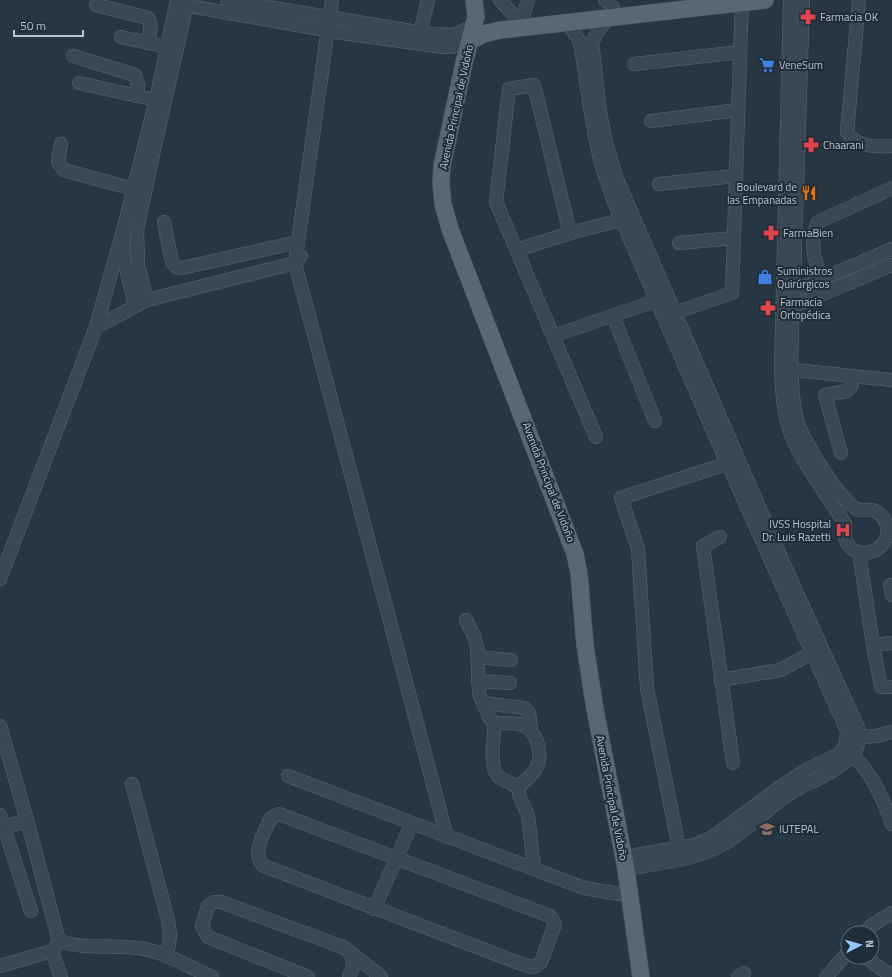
<svg xmlns="http://www.w3.org/2000/svg" width="892" height="977" viewBox="0 0 892 977" font-family="'Titillium Web',sans-serif">
  <style>
    .lines { fill: none; stroke-linecap: round; stroke-linejoin: round }
    .minor-casing { stroke: #5a6670; stroke-width: 14 }
    .major-casing { stroke: #45515c; stroke-width: 18 }
    .minor { stroke: #3b4853; stroke-width: 13 }
    .major { stroke: #5a6773; stroke-width: 17 }
    .labels { text-anchor: middle; stroke-width: 4; stroke-linejoin: round; paint-order: stroke }
    .poi-label { font-size: 11px; fill: #b9c3cc; stroke: #202d38; text-anchor: start }
    .street-label { font-size: 11px; fill: #b9c3cc; stroke: #202d38 }
  </style>
  <rect width="100%" height="100%" fill="#273643"/>
  <g class="lines">
    <defs>
      <g id="minor">
        <path d="M227,0L429,34L454,35L474,26"/>
        <path d="M332,0L295,263L447,837"/>
        <path d="M500,0L517,19"/>
        <path d="M605,0L613,7"/>
        <path d="M790,0L781,369C782,389 783,410 789,429C799,459 828,496 845,524C838,565 892,559 887,526C885,519 881,514 875,511C869,508 865,511 859,510C842,505 801,437 797,420C787,380 793,319 794,277C797,185 800,92 803,0"/>
        <path d="M859,0L847,132C855,147 876,147 892,146"/>
        <path d="M178,4L336,32L443,47H451L470,41"/>
        <path d="M96,5L148,18L151,26L148,43"/>
        <path d="M523,18L528,0"/>
        <path d="M609,18L600,28L592,42L600,112L606,143L617,179L786,569L859,730C859,738 858,751 852,756C834,774 808,782 787,795C763,812 742,836 716,848C688,861 656,864 626,869"/>
        <path d="M567,22L580,42L594,132L601,164L614,202L709,422L847,731L846,744L839,754L807,769L783,785L714,836L695,845L624,857"/>
        <path d="M420,33L428,0"/>
        <path d="M121,37L167,47"/>
        <path d="M73,56L135,75L138,85L136,96"/>
        <path d="M634,64L740,52"/>
        <path d="M79,83L156,100"/>
        <path d="M651,121L738,110"/>
        <path d="M61,144L58,162L64,170L133,189"/>
        <path d="M659,184L736,176"/>
        <path d="M164,222L172,262L176,267L182,268L298,242"/>
        <path d="M570,233L534,85L509,89L496,202L596,437"/>
        <path d="M679,243L734,238"/>
        <path d="M517,250L570,233L629,218"/>
        <path d="M786,291H794L892,249"/>
        <path d="M827,292C818,271 806,243 818,222L892,188"/>
        <path d="M147,300L138,265L137,230L155,145L188,0"/>
        <path d="M135,306L123,255L124,227L156,100L177,0"/>
        <path d="M786,307L794,306L892,265"/>
        <path d="M674,313L732,293L742,0"/>
        <path d="M613,316L655,421"/>
        <path d="M96,327L147,300L295,263L301,256"/>
        <path d="M553,336L664,298"/>
        <path d="M784,369L892,380"/>
        <path d="M841,453L825,395L847,391L852,385V376"/>
        <path d="M720,537L703,546L733,763"/>
        <path d="M859,552L873,645L892,643"/>
        <path d="M0,579L96,327L124,227"/>
        <path d="M890,585L892,595"/>
        <path d="M466,620L474,636L477,647L479,694L490,719L495,723C503,724 515,722 522,725C538,731 544,756 535,770C531,777 523,781 519,788V795L528,815L534,869"/>
        <path d="M873,645L881,687H892"/>
        <path d="M478,657L511,660"/>
        <path d="M721,680L780,670L818,650"/>
        <path d="M478,681L510,683"/>
        <path d="M484,703L524,708L529,713L531,731"/>
        <path d="M495,723C494,736 488,771 500,778C506,782 513,783 519,788"/>
        <path d="M0,726L27,820L59,941L52,951L0,966"/>
        <path d="M851,738L876,736L892,732"/>
        <path d="M847,751C870,767 883,799 892,824"/>
        <path d="M288,776L584,888L631,896"/>
        <path d="M132,784L168,920L170,935L167,957"/>
        <path d="M279,814L550,916L555,924L541,962L536,966L530,967L264,866C250,854 265,831 271,818Z"/>
        <path d="M0,815L31,911"/>
        <path d="M0,829L27,820"/>
        <path d="M679,848L647,688L638,549L621,498L735,461"/>
        <path d="M374,909L412,823"/>
        <path d="M864,933L872,925L892,913"/>
        <path d="M59,941C85,950 111,944 138,948C164,951 188,967 212,977"/>
        <path d="M52,951L61,977"/>
        <path d="M864,957L892,976"/>
        <path d="M308,977L208,937L202,926L208,906L214,902H221L345,948L381,977"/>
        <path d="M349,977L353,967L352,955"/>
        <path d="M738,977L744,973"/>
        <path d="M826,977L848,952"/>
      </g>
      <g id="major">
        <path d="M474,0L476,17L464,63L442,166L441,184L443,204L450,229L575,554L579,573L585,645L595,709L626,869L641,977"/>
        <path d="M470,41L483,34L501,30L765,0"/>
      </g>
    </defs>
    <use href="#minor" class="minor-casing"/>
    <use href="#major" class="major-casing"/>
    <use href="#minor" class="minor"/>
    <use href="#major" class="major"/>
  </g>
  <defs>
    <symbol id="pharmacy-bare" viewBox="-9 -9 18 18"><path d="M-2-6h4v4h4v4h-4v4h-4v-4h-4v-4h4Z" fill="#e0444e" stroke="#202d38" stroke-width="2.5" paint-order="stroke"/></symbol>
    <symbol id="supermarket-bare" viewBox="-9 -9 18 18"><path d="M-6-5.5h2.5l.6 2H6L4.5 2H-2.5L-4.4-4H-6ZM-1.5 3.2a1.3 1.3 0 1 0 .1 0ZM3 3.2a1.3 1.3 0 1 0 .1 0Z" fill="#3f7fe0" stroke="#202d38" stroke-width="2.5" paint-order="stroke"/></symbol>
    <symbol id="restaurant-bare" viewBox="-9 -9 18 18"><path d="M-5-6h1v4h1v-4h1v4h1v-4h1v5L-1.5 .5V6h-2V.5L-5-1ZM5-6V6H3V1.5H1.5Q1.5-4 5-6Z" fill="#e8710a" stroke="#202d38" stroke-width="2.5" paint-order="stroke"/></symbol>
    <symbol id="shop-bare" viewBox="-9 -9 18 18"><path d="M-5-2.5h2.3a2.7 3.5 0 0 1 5.4 0H5L5.5 6h-11ZM-1.5-2.5h3a1.5 2.3 0 0 0-3 0Z" fill="#3f7fe0" stroke="#202d38" stroke-width="2.5" paint-order="stroke"/></symbol>
    <symbol id="hospital-bare" viewBox="-9 -9 18 18"><path d="M-5-5h3v3.5h4V-5h3V5h-3V1.5h-4V5h-3Z" fill="#e0444e" stroke="#202d38" stroke-width="2.5" paint-order="stroke"/></symbol>
    <symbol id="university-bare" viewBox="-9 -9 18 18"><path d="M0-5L7-2L0 1L-7-2ZM-4 1L0 2.5L4 1V4Q0 6-4 4Z" fill="#8d6e63" stroke="#202d38" stroke-width="2.5" paint-order="stroke"/></symbol>
  </defs>
  <g fill-rule="evenodd">
    <use href="#pharmacy-bare" x="797" y="6" width="22" height="22"/>
    <use href="#supermarket-bare" x="756" y="54" width="22" height="22"/>
    <use href="#pharmacy-bare" x="800" y="134" width="22" height="22"/>
    <use href="#restaurant-bare" x="798" y="182" width="22" height="22"/>
    <use href="#pharmacy-bare" x="760" y="222" width="22" height="22"/>
    <use href="#shop-bare" x="754" y="266" width="22" height="22"/>
    <use href="#pharmacy-bare" x="757" y="297" width="22" height="22"/>
    <use href="#hospital-bare" x="832" y="519" width="22" height="22"/>
    <use href="#university-bare" x="756" y="818" width="22" height="22"/>
  </g>
  <g class="labels">
    <g class="poi-label">
      <text x="820" y="21">Farmacia OK</text>
      <text x="779" y="69">VeneSum</text>
      <text x="823" y="149">Chaarani</text>
      <text x="797" y="191" text-anchor="end">Boulevard de<tspan x="797" dy="13">las Empanadas</tspan></text>
      <text x="783" y="237">FarmaBien</text>
      <text x="777" y="275">Suministros<tspan x="777" dy="13">Quirúrgicos</tspan></text>
      <text x="780" y="306">Farmacia<tspan x="780" dy="13">Ortopédica</tspan></text>
      <text x="831" y="528" text-anchor="end">IVSS Hospital<tspan x="831" dy="13">Dr. Luis Razetti</tspan></text>
      <text x="779" y="833">IUTEPAL</text>
    </g>
    <g class="street-label">
      <text transform="translate(456 107) rotate(-78)" y="4">Avenida Principal de Vidoño</text>
      <text transform="translate(549 482) rotate(69)" y="4">Avenida Principal de Vidoño</text>
      <text transform="translate(612 798) rotate(79)" y="4">Avenida Principal de Vidoño</text>
    </g>
  </g>
  <g transform="translate(860 945) rotate(84)"><circle r="19" fill="#202d38" stroke="#5d6973"/>
  <path d="M0-3L7 15L0 10L-7 15Z" fill="#92c6f9"/>
  <text y="-6" font-size="11" font-weight="bold" text-anchor="middle" fill="#b9c3cc">N</text>
  </g>
  <path d="M14 30v6h69v-6" fill="none" stroke="#b9c3cc" stroke-width="2"/>
  <text x="20" y="30" font-size="12" fill="#b9c3cc" stroke="#202d38" stroke-width="3" paint-order="stroke">50 m</text>
</svg>
